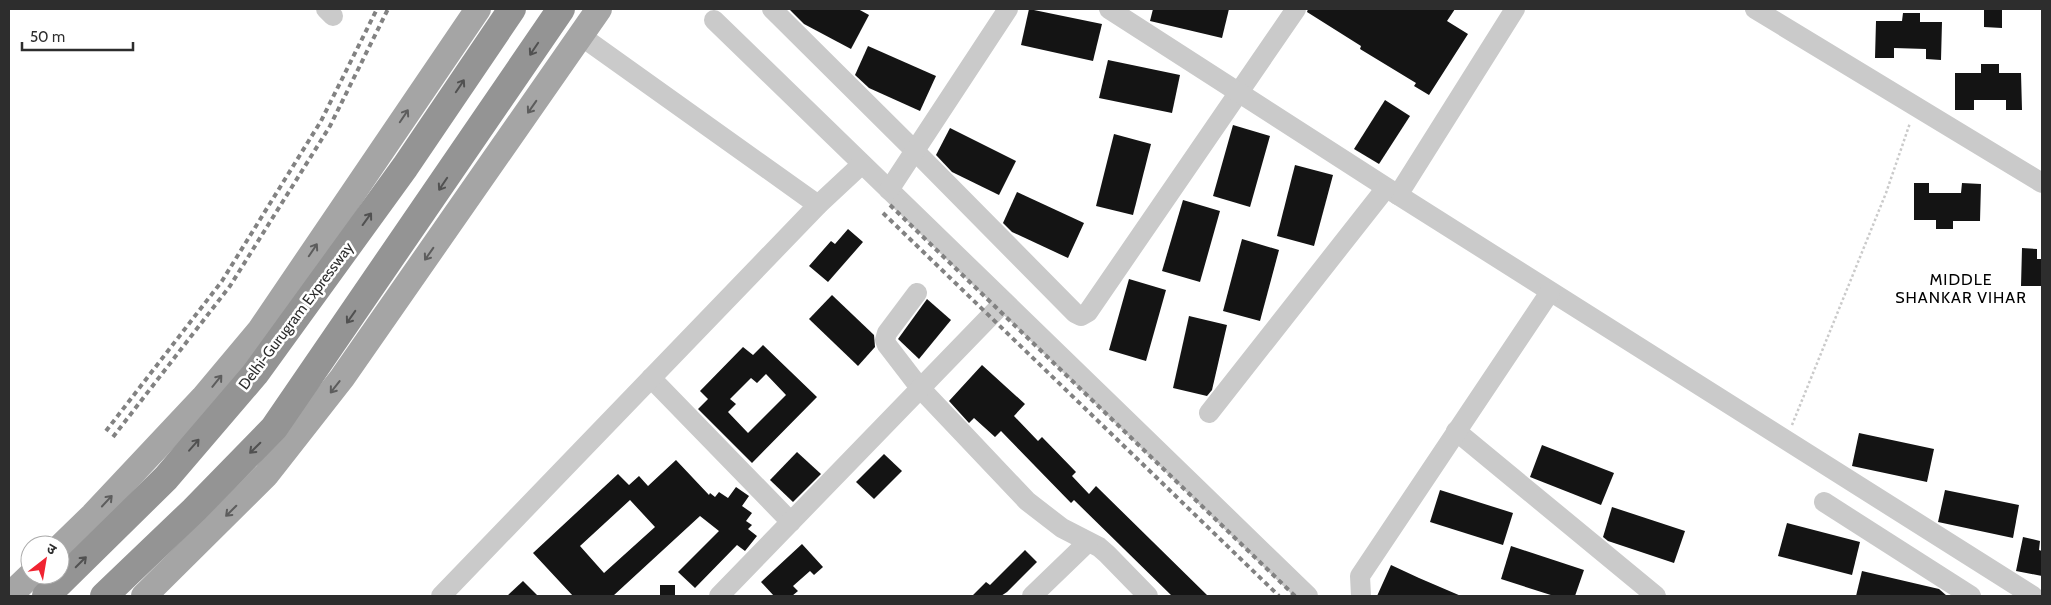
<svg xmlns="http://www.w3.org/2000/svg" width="2051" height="605" viewBox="0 0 2051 605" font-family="Cabin,'Noto Sans Devanagari',sans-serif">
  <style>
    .building { fill: #141414; fill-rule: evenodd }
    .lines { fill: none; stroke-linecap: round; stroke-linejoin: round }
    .path { stroke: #cacaca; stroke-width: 2.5; stroke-dasharray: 2.5 2.5; stroke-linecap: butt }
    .minor { stroke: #cacaca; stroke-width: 20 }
    .major { stroke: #a5a5a5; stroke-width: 26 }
    .highway { stroke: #949494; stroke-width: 28 }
    .rail { stroke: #828282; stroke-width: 4; stroke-dasharray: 5 4; stroke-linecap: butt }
    .oneway { stroke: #515151 }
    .oneway2 { stroke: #5d5d5d }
    .labels { text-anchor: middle; stroke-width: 5; stroke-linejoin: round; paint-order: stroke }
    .street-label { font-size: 15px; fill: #2d2d2d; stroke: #fff }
    .neighbourhood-label { font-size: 16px; letter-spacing: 1px; fill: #000; stroke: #fff }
  </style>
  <rect width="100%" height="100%" fill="#fff"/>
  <g class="building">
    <path d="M789,9H858L869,15L851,49L804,24Z"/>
    <path d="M1029,9L1102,24L1093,61L1021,45Z"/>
    <path d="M1153,9H1229L1222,38L1150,21Z"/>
    <path d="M1308,9H1455L1447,21L1468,34L1429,95L1414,86L1416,83L1360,49L1361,46L1307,12Z"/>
    <path d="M1984,9H2002V28L1984,27Z"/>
    <path d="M1903,13H1920V22H1942L1941,60L1926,59V49L1894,48V58H1875L1876,21H1902Z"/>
    <path d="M868,46L936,76L920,111L869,88L855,75Z"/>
    <path d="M1108,60L1180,75L1172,113L1099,98Z"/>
    <path d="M1981,64H1999V73H2021L2022,110H2006V100H1974V110H1955V73H1981Z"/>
    <path d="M1385,100L1410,116L1379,164L1354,149Z"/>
    <path d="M1233,125L1270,136L1250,207L1213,196Z"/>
    <path d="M950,128L1016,161L999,195L952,172L936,155Z"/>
    <path d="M1114,134L1151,144L1133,215L1096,206Z"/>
    <path d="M1295,165L1333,175L1314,246L1277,236Z"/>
    <path d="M1914,183H1929V193H1961L1962,183L1981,184L1980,221H1953V229H1936V220H1914Z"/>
    <path d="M1017,192L1084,223L1068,258L1012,232L1003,223Z"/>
    <path d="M1183,200L1220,211L1200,282L1162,271Z"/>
    <path d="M848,229L863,242L828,282L809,266L831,241L835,244Z"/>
    <path d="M1242,239L1279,250L1260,321L1223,311Z"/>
    <path d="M2022,248L2037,249V259H2042V286H2021Z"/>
    <path d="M1129,279L1166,290L1146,361L1109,350Z"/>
    <path d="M832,295L874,335L875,347L858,366L809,319Z"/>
    <path d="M927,299L951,320L919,359L898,339Z"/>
    <path d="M1189,316L1227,325L1212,390L1207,396L1173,388Z"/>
    <path d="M763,345L817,397L752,463L698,409L708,399L700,391L743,347L753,355ZM766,374L786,395L748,433L728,412L736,404L730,399L751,378L757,383Z"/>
    <path d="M982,365L1025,404L1014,416L1038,441L1042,437L1076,472L1072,476L1089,494L1096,486L1208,596H1172L1074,500L1071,503L1001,431L995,437L974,418L969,423L949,401Z"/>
    <path d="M1859,433L1934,449L1927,482L1852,466Z"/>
    <path d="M1542,445L1614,473L1601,505L1530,477Z"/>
    <path d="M797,452L821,474L793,502L770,480Z"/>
    <path d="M884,454L902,471L874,499L856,482Z"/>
    <path d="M676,460L709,495L710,493L715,497L719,492L728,498L736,487L749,496L742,506L752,513L746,521L752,525L748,529L757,536L745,551L737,545L695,588L678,572L719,531L700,516L613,596H573L533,553L618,474L629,485L639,476L648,486ZM630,500L655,527L604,573L580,546Z"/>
    <path d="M1440,490L1513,513L1503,545L1430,522Z"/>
    <path d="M1945,490L2019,505L2013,538L1938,522Z"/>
    <path d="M1612,507L1685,531L1674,563L1608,541L1603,537Z"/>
    <path d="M1787,523L1860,542L1852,575L1778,556Z"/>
    <path d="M2023,537L2040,541L2039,550L2042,551V576L2016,571Z"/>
    <path d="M802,544L823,567L814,575L810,571L793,586L798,591L792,596H774L761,582Z"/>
    <path d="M1511,546L1584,570L1575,596H1554L1501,579Z"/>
    <path d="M1025,550L1037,562L1007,592L1001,596H972L986,582L990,585Z"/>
    <path d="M1391,565L1419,578L1461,596H1377Z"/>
    <path d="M1862,571L1939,589L1947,596H1856Z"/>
    <path d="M523,581L538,596H507Z"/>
    <rect x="660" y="585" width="15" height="11"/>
  </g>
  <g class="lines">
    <path class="path" d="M1792,425L1886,193L1910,123"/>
    <g class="minor">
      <path d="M326,9L333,16"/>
      <path d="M772,9L914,150L1075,313L1081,316L1088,312L1296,9"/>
      <path d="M1109,9L1398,195"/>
      <path d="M1515,9L1398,195L2033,596"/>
      <path d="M1755,9L2042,183"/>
      <path d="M714,20L1308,596"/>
      <path d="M581,36L818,205"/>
      <path d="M889,190L1008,9"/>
      <path d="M917,293L887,333L885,340L887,345L920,388L1027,501L1062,528L1099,547L1107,554L1148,596"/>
      <path d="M651,378L791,522"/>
      <path d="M1209,413L1386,188"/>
      <path d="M1456,431L1656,596"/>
      <path d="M1824,502L1971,596"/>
      <path d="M441,596L818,205L862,164"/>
      <path d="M719,596L1004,302"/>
      <path d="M1032,596L1088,542"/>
      <path d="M1361,596L1360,576L1550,292"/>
    </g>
    <g class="major">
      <path d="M60,547L93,515L203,398L260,330L478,9"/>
      <path d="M9,596L31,575"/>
      <path d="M144,596L266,475L342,378L599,9"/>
    </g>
    <g class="highway">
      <path d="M46,596L166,478L255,374L405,167L512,9"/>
      <path d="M104,596L194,510L274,428L561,9"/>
    </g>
    <g class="rail">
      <path d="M890,205L1295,596"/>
      <path d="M883,213L1279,596"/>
      <path d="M106,431L222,281L321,121L377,9"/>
      <path d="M113,437L230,286L330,126L388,9"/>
    </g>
  </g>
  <defs><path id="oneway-shaft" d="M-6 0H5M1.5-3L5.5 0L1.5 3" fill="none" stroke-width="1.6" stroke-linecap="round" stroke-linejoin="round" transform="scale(1.25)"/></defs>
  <g class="oneway">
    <use href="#oneway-shaft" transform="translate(534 49) rotate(124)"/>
    <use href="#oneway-shaft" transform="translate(460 86) rotate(-56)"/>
    <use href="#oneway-shaft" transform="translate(443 184) rotate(124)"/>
    <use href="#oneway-shaft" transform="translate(367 219) rotate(-54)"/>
    <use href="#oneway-shaft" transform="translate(351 317) rotate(125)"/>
    <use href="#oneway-shaft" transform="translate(194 445) rotate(-49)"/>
    <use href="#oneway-shaft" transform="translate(255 448) rotate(135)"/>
    <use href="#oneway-shaft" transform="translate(81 562) rotate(-45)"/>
  </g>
  <g class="oneway2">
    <use href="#oneway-shaft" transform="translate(532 107) rotate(125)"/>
    <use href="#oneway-shaft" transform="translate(404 116) rotate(-56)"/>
    <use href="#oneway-shaft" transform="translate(313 250) rotate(-56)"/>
    <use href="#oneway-shaft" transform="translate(429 254) rotate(125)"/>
    <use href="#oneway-shaft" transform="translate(217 381) rotate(-51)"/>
    <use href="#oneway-shaft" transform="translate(335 387) rotate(128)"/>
    <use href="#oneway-shaft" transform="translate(107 501) rotate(-47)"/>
    <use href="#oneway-shaft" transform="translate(231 511) rotate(135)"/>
  </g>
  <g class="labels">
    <g class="street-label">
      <text transform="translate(296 316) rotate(-53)" y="5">Delhi-Gurugram Expressway</text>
    </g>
    <g class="neighbourhood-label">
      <text x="1961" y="285">MIDDLE<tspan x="1961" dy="18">SHANKAR VIHAR</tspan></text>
    </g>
  </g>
  <rect width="2051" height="605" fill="none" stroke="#2d2d2d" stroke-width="20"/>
  <g transform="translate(45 560) rotate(31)"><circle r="24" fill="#ffffff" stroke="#ababab"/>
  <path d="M0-4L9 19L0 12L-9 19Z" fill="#f02331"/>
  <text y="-8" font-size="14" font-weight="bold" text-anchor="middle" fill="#2d2d2d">उ</text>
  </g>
  <path d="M22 42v8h111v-8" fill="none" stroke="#2d2d2d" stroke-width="2.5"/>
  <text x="30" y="42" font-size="15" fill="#2d2d2d" stroke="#ffffff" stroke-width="4" paint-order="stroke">50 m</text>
</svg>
